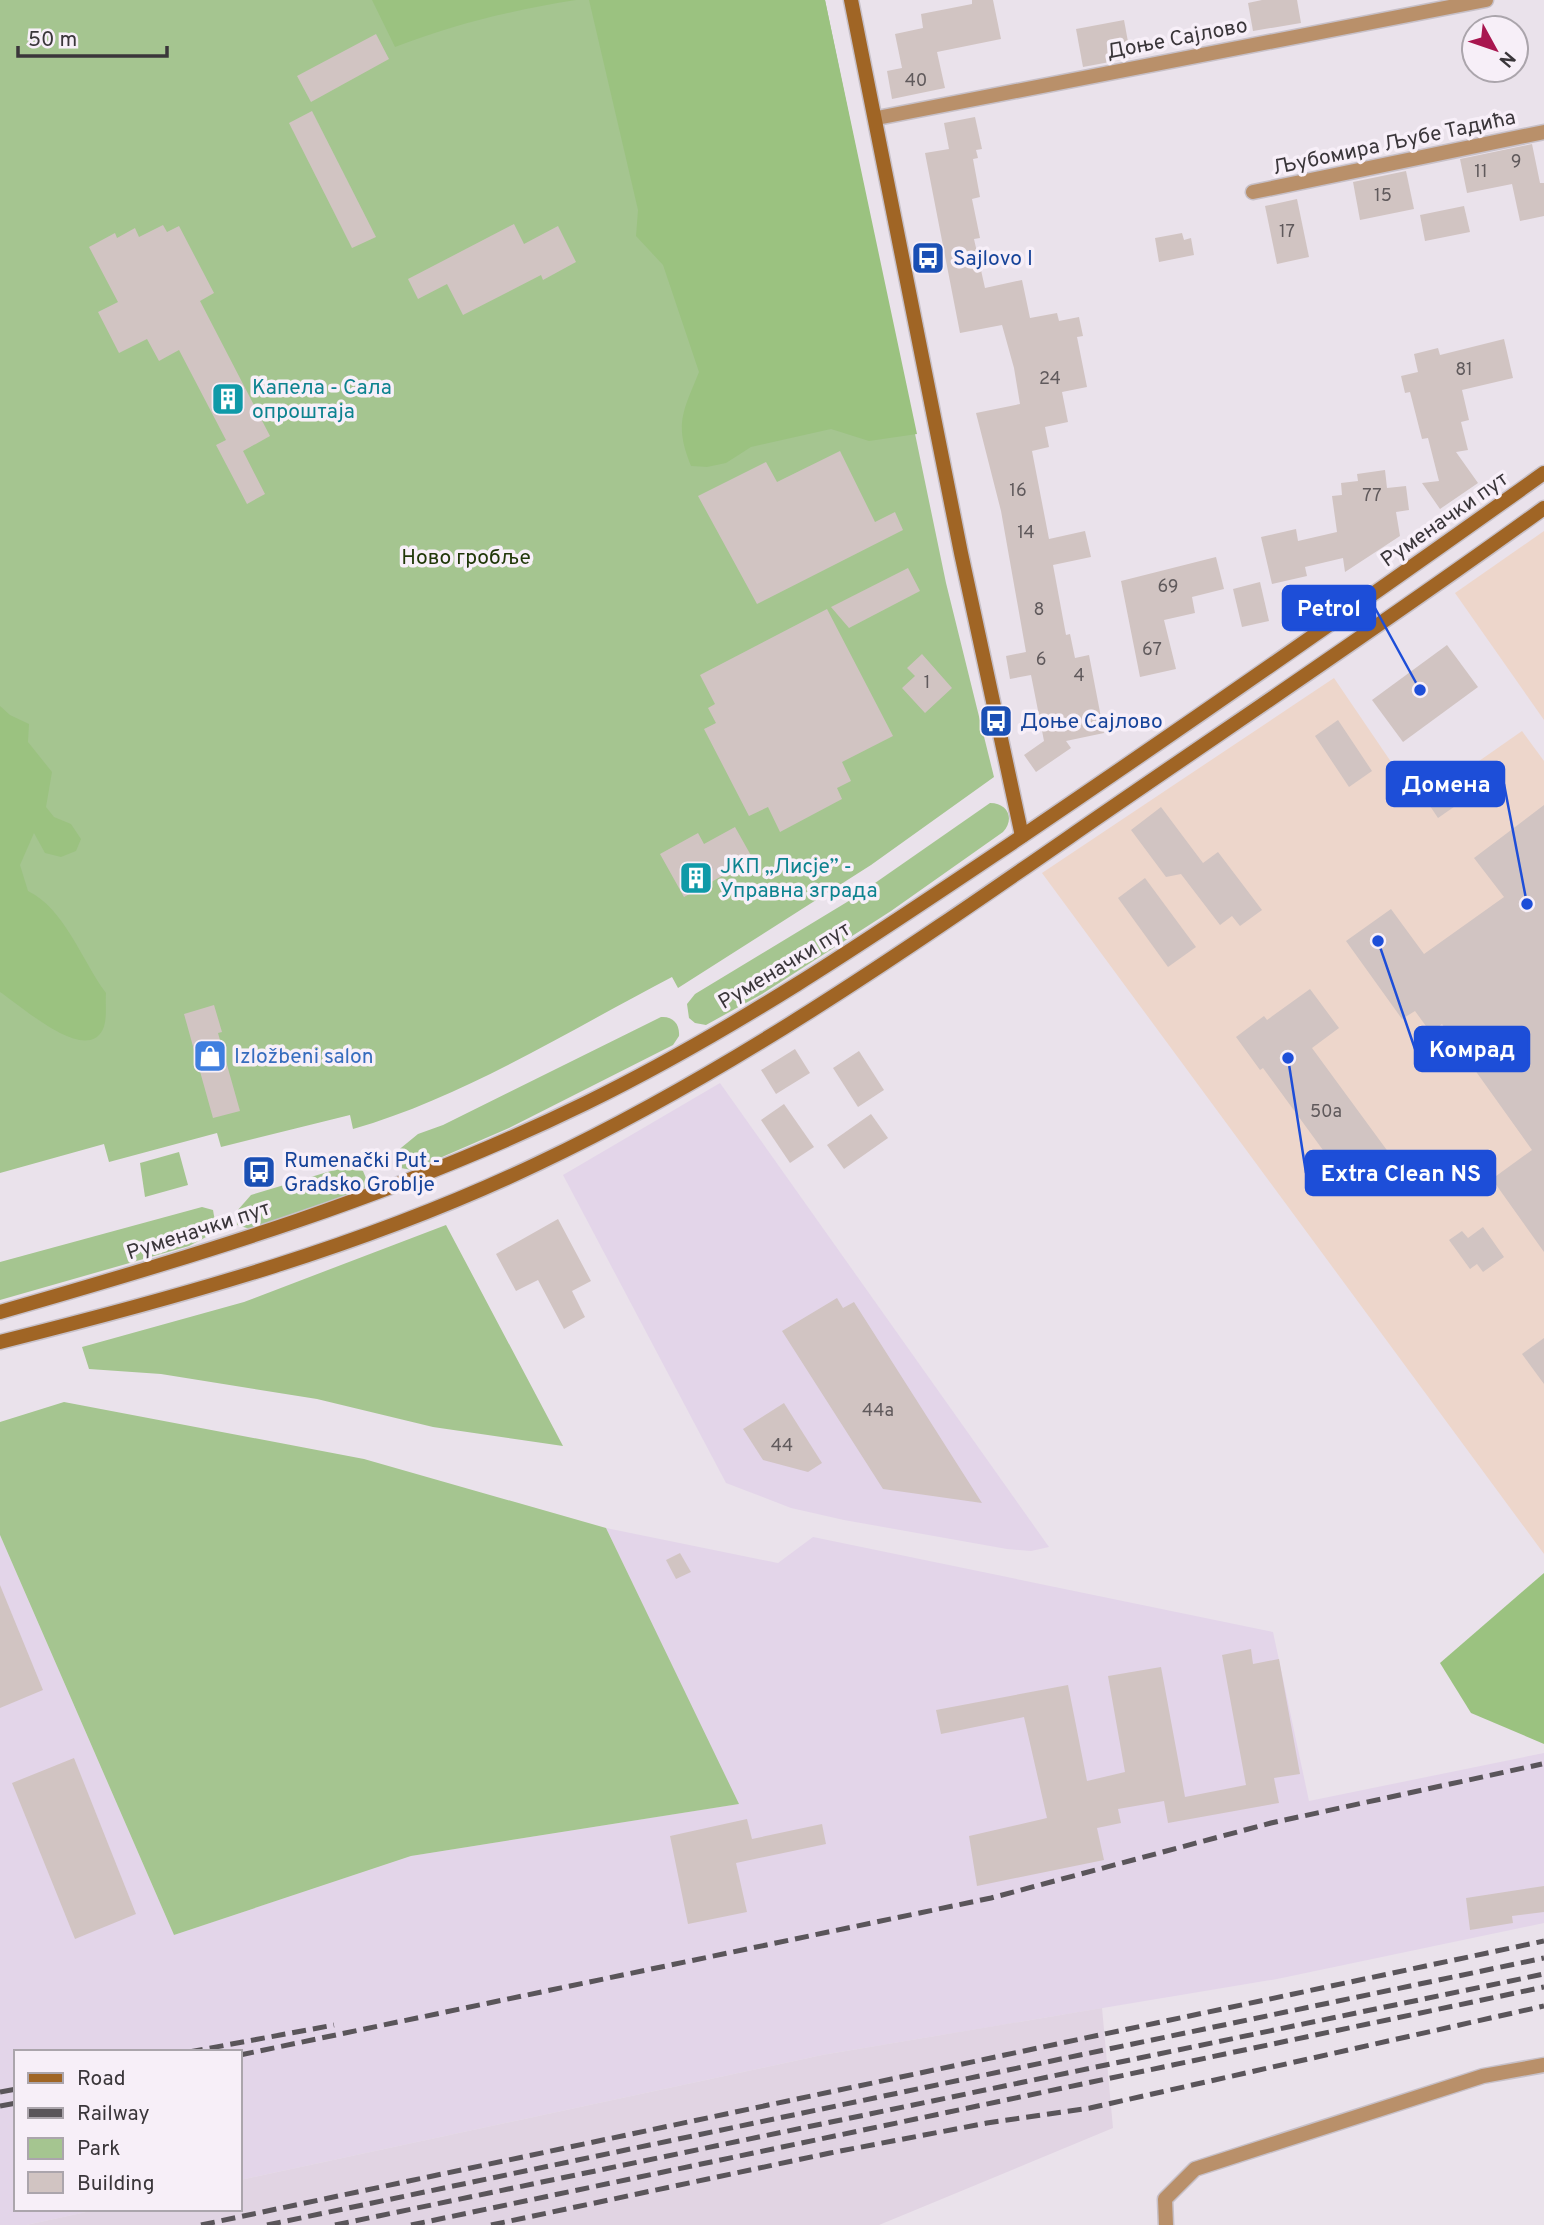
<svg xmlns="http://www.w3.org/2000/svg" width="1544" height="2225" viewBox="0 0 1544 2225" font-family="Overpass,sans-serif">
  <style>
    .commercial { fill: #edd6cb }
    .industrial { fill: #e3d5e9 }
    .built { fill: #e1d4e3 }
    .green { fill: #a5c590 }
    .forest { fill: #9bc280 }
    .building { fill: #d1c4c2 }
    .lines { fill: none; stroke-linecap: round; stroke-linejoin: round }
    .street-casing { stroke: #c7c0c8; stroke-width: 17 }
    .secondary-casing { stroke: #c7c0c8; stroke-width: 17 }
    .street { stroke: #b9906a; stroke-width: 14 }
    .secondary { stroke: #a06525; stroke-width: 14 }
    .rail { stroke: #5a555a; stroke-width: 5; stroke-dasharray: 14 7; stroke-linecap: butt }
    .labels { text-anchor: middle; stroke-width: 7; stroke-linejoin: round; paint-order: stroke }
    .number-label { font-size: 18px; fill: #605a5c }
    .street-label { font-size: 21px; fill: #3a363a; stroke: #f7eff8 }
    .transit-label { font-size: 21px; fill: #164399; stroke: #f7eff8; text-anchor: start }
    .culture-label { font-size: 21px; fill: #0d838f; stroke: #f7eff8; text-anchor: start }
    .park-label { font-size: 21px; fill: #203808; stroke: #f7eff8 }
    .shop-label { font-size: 21px; fill: #366cbe; stroke: #f7eff8; text-anchor: start }
    .leader { fill: none; stroke: #1d4ed8; stroke-width: 2.5 }
    .callout-dot { fill: #1d4ed8; stroke: #f7eff8; stroke-width: 2.5 }
    .callout { fill: #1d4ed8; stroke: #1d4ed8; stroke-width: 2.5 }
    .callout-label { font-size: 23px; text-anchor: middle; font-weight: bold; fill: #fff }
  </style>
  <rect width="100%" height="100%" fill="#eae2eb"/>
  <g class="commercial">
    <path d="M1544,531V720L1455,593Z"/>
    <path d="M1334,678L1419,803L1522,731L1544,761V1554L1042,873Z"/>
  </g>
  <g class="industrial">
    <path d="M720,1083L1049,1547L1031,1551L1007,1549L844,1520L791,1508L726,1483L563,1175Z"/>
    <path d="M606,1528L778,1563L813,1537L1273,1632L1309,1801L1544,1753V1923L1277,1979L822,2055L240,2180V2052H16V2209H100L26,2225H0V1535L174,1935L411,1856L738,1804Z"/>
  </g>
  <path class="built" d="M1102,2008L1113,2128L879,2225H26L100,2209H240V2180L822,2055Z"/>
  <g class="green">
    <path d="M0,0H825L946,583L994,777L871,865L678,988L672,977C570,1030 464,1097 353,1129L350,1115L221,1147L217,1133L109,1162L104,1144L0,1173Z"/>
    <path d="M990,803C1008,803 1015,819 1003,832L891,911L762,994L706,1025L695,1023L689,1018L687,1004L695,994L852,899Z"/>
    <path d="M661,1017C673,1016 680,1024 679,1036L673,1045L509,1128L412,1170L395,1167L396,1152L418,1134L443,1125Z"/>
    <path d="M179,1152L188,1185L145,1197L140,1163Z"/>
    <path d="M351,1165L363,1171L368,1183L364,1189L250,1229L237,1225V1211L251,1195Z"/>
    <path d="M202,1207L213,1210L216,1227L208,1236L189,1246L0,1300V1262Z"/>
    <path d="M446,1225L563,1446L433,1427L317,1399L161,1374L89,1369L82,1347L244,1302Z"/>
    <path d="M64,1402L364,1459L606,1528L739,1804L411,1856L174,1935L0,1535V1422Z"/>
  </g>
  <g class="forest">
    <path d="M372,0H576C513,10 454,24 395,47Z"/>
    <path d="M589,0H825L917,434L869,441L831,429L751,447L726,463L707,467L691,466C674,424 683,412 699,372L663,265L636,236L638,210Z"/>
    <path d="M0,706L10,715L29,724L28,742L52,772L46,807L54,817L71,824L81,839L76,851L61,857L45,853L34,833L20,865L28,891C65,909 82,961 106,993C105,1004 108,1021 102,1031C84,1063 20,1005 0,992Z"/>
    <path d="M1544,1573V1744L1471,1713L1440,1663Z"/>
  </g>
  <g class="building">
    <path d="M972,0H993L1001,39L937,52L945,88L892,99L887,71L902,68L895,34L923,28L921,14L972,4Z"/>
    <path d="M1262,0H1297L1301,23L1253,31L1248,3Z"/>
    <path d="M1124,20L1131,58L1083,67L1076,29Z"/>
    <path d="M376,34L389,59L311,102L297,76Z"/>
    <path d="M312,111L376,237L352,248L289,123Z"/>
    <path d="M975,117L982,149L976,150L978,158L973,159L980,197L972,199L980,238L974,239L985,288L1022,280L1030,318L1057,313L1059,321L1079,317L1083,336L1077,337L1087,387L1062,392L1068,422L1045,427L1049,447L1032,451L1049,539L1085,531L1091,557L1053,565L1066,635L1070,634L1075,658L1089,655L1104,733L1066,741L1071,748L1036,772L1024,755L1044,741L1031,675L1010,679L1006,656L1026,652L1001,511L976,413L1020,404L1014,368L1002,325L960,333L925,153L949,149L944,123Z"/>
    <path d="M1532,144L1540,183H1544V216L1520,221L1512,184L1467,193L1460,159Z"/>
    <path d="M1406,171L1414,209L1360,220L1353,182Z"/>
    <path d="M1297,199L1309,257L1277,264L1265,206Z"/>
    <path d="M1464,206L1470,232L1425,241L1420,215Z"/>
    <path d="M514,224L524,244L558,226L576,262L543,280L541,275L463,315L447,284L418,299L408,279Z"/>
    <path d="M163,225L167,232L179,226L214,293L200,301L270,436L243,451L265,494L247,504L216,445L226,440L179,350L159,361L147,339L119,353L98,312L118,302L89,247L115,233L117,238L135,228L139,237Z"/>
    <path d="M1182,233L1184,240L1191,238L1194,255L1159,262L1155,238Z"/>
    <path d="M1504,339L1513,378L1462,390L1469,420L1461,422L1468,450L1456,452L1478,483L1440,509L1422,483L1439,481L1428,438L1422,439L1410,392L1405,393L1401,376L1418,372L1414,354L1438,348L1440,355Z"/>
    <path d="M840,451L875,522L895,512L903,530L757,604L698,496L766,462L777,482Z"/>
    <path d="M1385,470L1387,488L1406,486L1409,510L1396,512L1400,536L1345,572L1343,558L1305,567L1307,576L1272,584L1261,537L1296,529L1298,541L1337,532L1332,496L1342,495L1341,483L1358,481L1357,474Z"/>
    <path d="M1216,557L1224,589L1192,597L1195,613L1164,620L1176,669L1140,677L1121,581Z"/>
    <path d="M908,568L920,591L849,628L831,607Z"/>
    <path d="M1260,582L1269,621L1242,627L1233,589Z"/>
    <path d="M827,609L893,736L842,762L851,781L837,788L842,799L780,832L768,807L749,816L704,729L716,723L708,708L715,704L700,675Z"/>
    <path d="M1447,645L1478,687L1403,742L1372,700Z"/>
    <path d="M922,654L952,688L925,713L902,688L915,676L907,668Z"/>
    <path d="M1338,720L1372,771L1349,787L1315,736Z"/>
    <path d="M1448,784L1461,802L1438,818L1426,800Z"/>
    <path d="M1544,805V1252L1492,1179L1532,1150L1442,1024L1431,1033L1415,1011L1402,1019L1346,941L1391,909L1424,954L1504,897L1474,858Z"/>
    <path d="M1161,807L1203,863L1218,852L1262,910L1240,926L1232,916L1220,925L1181,874L1166,877L1131,830Z"/>
    <path d="M735,827L753,859L684,897L660,854L698,833L704,844Z"/>
    <path d="M1145,878L1196,947L1168,967L1118,898Z"/>
    <path d="M1310,989L1339,1028L1312,1048L1389,1153L1347,1183L1263,1068L1260,1070L1236,1037L1264,1016L1267,1020Z"/>
    <path d="M214,1005L222,1032L218,1033L240,1111L213,1118L184,1014Z"/>
    <path d="M795,1049L810,1073L776,1094L761,1070Z"/>
    <path d="M859,1051L884,1090L858,1107L833,1068Z"/>
    <path d="M784,1104L814,1147L790,1163L761,1120Z"/>
    <path d="M871,1114L888,1138L844,1169L827,1145Z"/>
    <path d="M558,1219L591,1281L572,1291L585,1317L564,1329L538,1280L516,1291L496,1254Z"/>
    <path d="M1483,1227L1504,1257L1483,1272L1477,1264L1470,1269L1449,1240L1462,1231L1468,1238Z"/>
    <path d="M837,1298L843,1308L854,1302L982,1503L883,1489L782,1331Z"/>
    <path d="M1544,1338V1384L1522,1354Z"/>
    <path d="M784,1403L822,1463L808,1472L763,1460L743,1429Z"/>
    <path d="M680,1553L691,1572L676,1579L666,1560Z"/>
    <path d="M0,1585L43,1690L0,1708Z"/>
    <path d="M1251,1649L1253,1664L1279,1659L1300,1774L1274,1778L1279,1803L1168,1823L1164,1801L1118,1809L1121,1823L1097,1828L1104,1860L977,1886L969,1836L1047,1818L1024,1717L941,1734L936,1710L1068,1685L1087,1781L1125,1772L1108,1676L1161,1667L1185,1797L1246,1785L1222,1655Z"/>
    <path d="M74,1758L136,1914L75,1939L12,1783Z"/>
    <path d="M747,1819L752,1839L822,1824L826,1844L736,1863L747,1912L688,1924L670,1836Z"/>
    <path d="M1544,1886V1912L1512,1916L1513,1923L1470,1930L1466,1898Z"/>
  </g>
  <g class="lines">
    <defs>
      <g id="street">
        <path d="M877,118L1486,0"/>
        <path d="M1253,192L1544,132"/>
        <path d="M1166,2225L1165,2199L1195,2169L1483,2076L1544,2065"/>
      </g>
      <g id="secondary">
        <path d="M851,0L961,553L1022,836"/>
        <path d="M0,1312C200,1255 398,1195 586,1103C737,1029 878,933 1018,839C1195,719 1370,597 1544,473"/>
        <path d="M0,1342C184,1296 368,1245 539,1163C735,1070 913,945 1091,822C1242,718 1395,616 1544,508"/>
      </g>
    </defs>
    <use href="#street" class="street-casing"/>
    <use href="#secondary" class="secondary-casing"/>
    <use href="#street" class="street"/>
    <use href="#secondary" class="secondary"/>
    <g class="rail">
      <path d="M189,2052L334,2025"/>
      <path d="M240,2055L991,1898L1271,1823L1542,1764"/>
      <path d="M0,2092L16,2089"/>
      <path d="M0,2106L16,2103"/>
      <path d="M201,2225L1544,1941"/>
      <path d="M267,2225L1544,1958"/>
      <path d="M335,2225L1544,1974"/>
      <path d="M411,2225L1544,1987"/>
      <path d="M491,2225L830,2153L987,2123L1090,2108L1544,2006"/>
    </g>
  </g>
  <defs>
    <symbol id="bus-square" viewBox="-11 -11 22 22"><rect x="-9" y="-9" width="18" height="18" rx="4" fill="#1a4fb4" stroke="#f7eff8"/><path d="M-5-6H5V4H4V6H2V4H-2V6H-4V4H-5ZM-3.5-4V0h7V-4ZM-3.5 1.2v1.5H-2V1.2ZM2 1.2v1.5H3.5V1.2Z" fill="#fff"/></symbol>
    <symbol id="building-square" viewBox="-11 -11 22 22"><rect x="-9" y="-9" width="18" height="18" rx="4" fill="#0f9aa8" stroke="#f7eff8"/><path d="M-4-6H4V6H1V3H-1V6H-4ZM-2.5-4.3h1.7v1.8h-1.7ZM.8-4.3h1.7v1.8H.8ZM-2.5-1h1.7V.8h-1.7ZM.8-1h1.7V.8H.8Z" fill="#fff"/></symbol>
    <symbol id="shop-square" viewBox="-11 -11 22 22"><rect x="-9" y="-9" width="18" height="18" rx="4" fill="#3f7fe0" stroke="#f7eff8"/><path d="M-5-2.5h2.3a2.7 3.5 0 0 1 5.4 0H5L5.5 6h-11ZM-1.5-2.5h3a1.5 2.3 0 0 0-3 0Z" fill="#fff"/></symbol>
  </defs>
  <g fill-rule="evenodd">
    <use href="#bus-square" x="909" y="239" width="38" height="38"/>
    <use href="#building-square" x="209" y="380" width="38" height="38"/>
    <use href="#bus-square" x="977" y="702" width="38" height="38"/>
    <use href="#building-square" x="677" y="859" width="38" height="38"/>
    <use href="#shop-square" x="191" y="1037" width="38" height="38"/>
    <use href="#bus-square" x="240" y="1153" width="38" height="38"/>
  </g>
  <g class="labels">
    <g class="number-label">
      <text x="916" y="86">40</text>
      <text x="1516" y="167">9</text>
      <text x="1481" y="177">11</text>
      <text x="1383" y="201">15</text>
      <text x="1287" y="237">17</text>
      <text x="1464" y="375">81</text>
      <text x="1050" y="384">24</text>
      <text x="1018" y="496">16</text>
      <text x="1372" y="501">77</text>
      <text x="1026" y="538">14</text>
      <text x="1168" y="592">69</text>
      <text x="1039" y="615">8</text>
      <text x="1152" y="655">67</text>
      <text x="1041" y="665">6</text>
      <text x="1079" y="681">4</text>
      <text x="927" y="688">1</text>
      <text x="1326" y="1117">50a</text>
      <text x="878" y="1416">44a</text>
      <text x="782" y="1451">44</text>
    </g>
    <g class="street-label">
      <text transform="translate(1177 38) rotate(-11)" y="7">Доње Сајлово</text>
      <text transform="translate(1394 142) rotate(-12)" y="7">Љубомира Љубе Тадића</text>
      <text transform="translate(1444 519) rotate(-35)" y="7">Руменачки пут</text>
      <text transform="translate(784 965) rotate(-31)" y="7">Руменачки пут</text>
      <text transform="translate(198 1230) rotate(-18)" y="7">Руменачки пут</text>
    </g>
    <g class="transit-label">
      <text x="953" y="265">Sajlovo I</text>
      <text x="1020" y="728">Доње Сајлово</text>
      <text x="284" y="1167">Rumenački Put -<tspan x="284" dy="24">Gradsko Groblje</tspan></text>
    </g>
    <g class="culture-label">
      <text x="252" y="394">Капела - Сала<tspan x="252" dy="24">опроштаја</tspan></text>
      <text x="720" y="873">ЈКП „Лисје” -<tspan x="720" dy="24">Управна зграда</tspan></text>
    </g>
    <g class="park-label">
      <text x="466" y="564">Ново гробље</text>
    </g>
    <g class="shop-label">
      <text x="234" y="1063">Izložbeni salon</text>
    </g>
  </g>
  <path class="leader" d="M1420 690L1375 608M1527 904L1504 784M1378 941L1415 1049M1288 1058L1306 1173"/>
  <g class="callout-dot">
    <circle cx="1420" cy="690" r="7"/>
    <circle cx="1527" cy="904" r="7"/>
    <circle cx="1378" cy="941" r="7"/>
    <circle cx="1288" cy="1058" r="7"/>
  </g>
  <g class="callout">
    <rect x="1283" y="586" width="92" height="44" rx="7"/>
    <rect x="1387" y="762" width="117" height="44" rx="7"/>
    <rect x="1415" y="1027" width="114" height="44" rx="7"/>
    <rect x="1306" y="1151" width="189" height="44" rx="7"/>
  </g>
  <g class="callout-label">
    <text x="1329" y="616">Petrol</text>
    <text x="1446" y="792">Домена</text>
    <text x="1472" y="1057">Комрад</text>
    <text x="1401" y="1181">Extra Clean NS</text>
  </g>
  <rect x="14" y="2050" width="228" height="161" fill="#f7eff8" stroke="#aba5ac" stroke-width="2"/>
  <rect x="28" y="2073" width="35" height="10" fill="#a06525" stroke="#aba5ac" stroke-width="2"/>
  <text x="77" y="2085" font-size="21" fill="#3a363a">Road</text>
  <rect x="28" y="2108" width="35" height="10" fill="#5a555a" stroke="#aba5ac" stroke-width="2"/>
  <text x="77" y="2120" font-size="21" fill="#3a363a">Railway</text>
  <rect x="28" y="2138" width="35" height="21" fill="#a5c590" stroke="#aba5ac" stroke-width="2"/>
  <text x="77" y="2155" font-size="21" fill="#3a363a">Park</text>
  <rect x="28" y="2172" width="35" height="21" fill="#d1c4c2" stroke="#aba5ac" stroke-width="2"/>
  <text x="77" y="2190" font-size="21" fill="#3a363a">Building</text>
  <g transform="translate(1495 49) rotate(130)"><circle r="33" fill="#f7eff8" stroke="#aba5ac" stroke-width="2"/>
  <path d="M0-5L12 26L0 18L-12 26Z" fill="#a8164f"/>
  <text y="-10" font-size="19" font-weight="bold" text-anchor="middle" fill="#3a363a">N</text>
  </g>
  <path d="M18 46v10h149v-10" fill="none" stroke="#3a363a" stroke-width="3.5"/>
  <text x="28" y="46" font-size="21" fill="#3a363a" stroke="#f7eff8" stroke-width="5" paint-order="stroke">50 m</text>
</svg>
